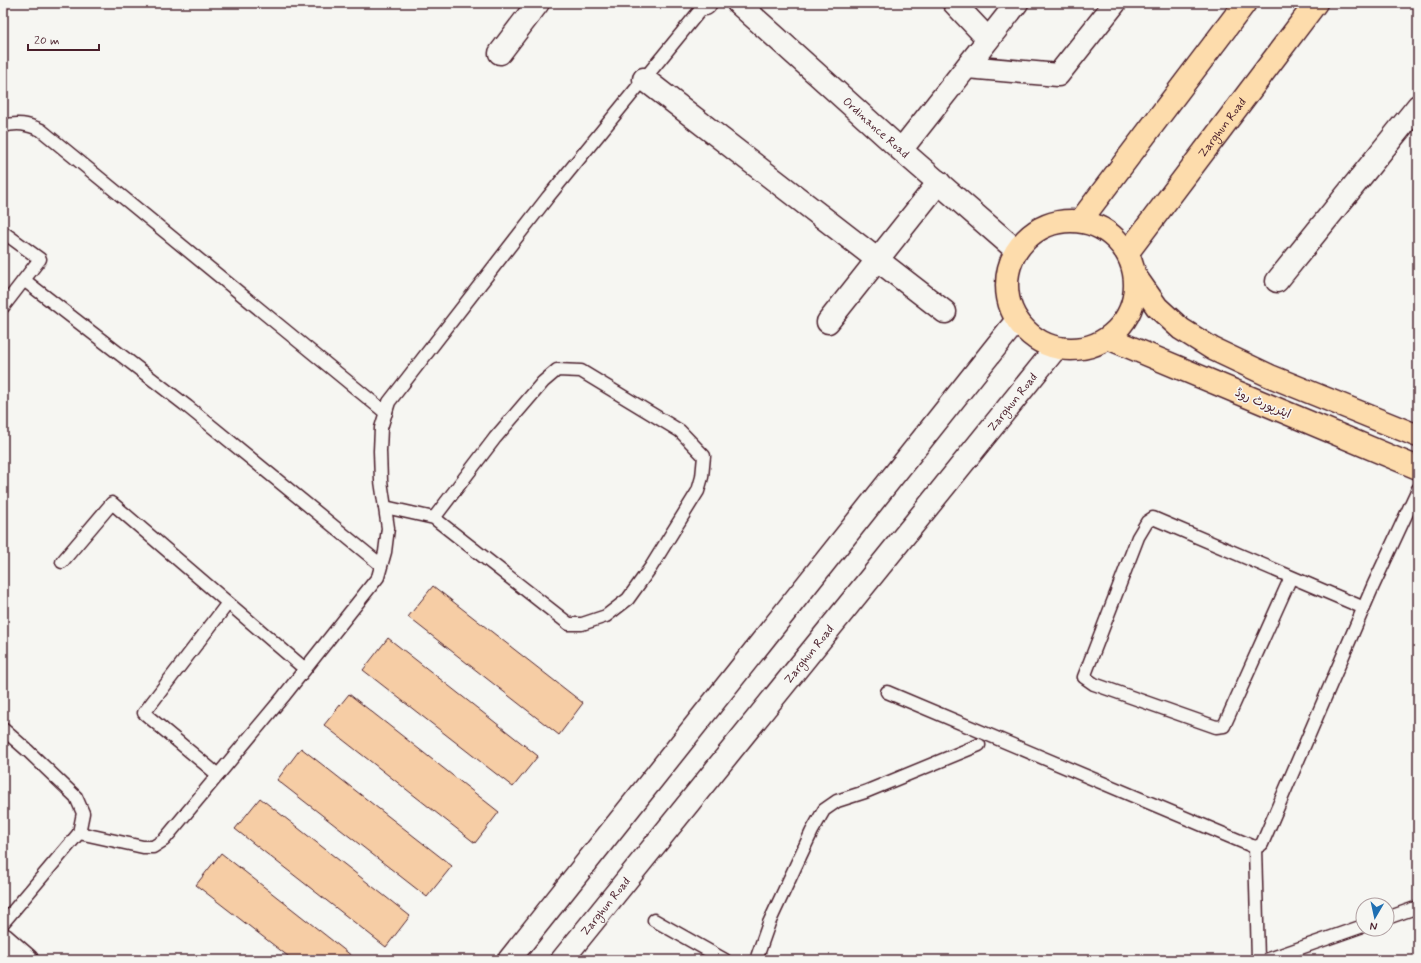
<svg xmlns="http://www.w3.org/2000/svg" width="1421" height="963" viewBox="0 0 1421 963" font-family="Mynerve,'Playpen Sans Arabic',sans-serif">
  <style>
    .building { fill: #f6cda5; stroke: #4a1f2b }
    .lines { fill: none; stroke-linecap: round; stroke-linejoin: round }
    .service-casing { stroke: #4a1f2b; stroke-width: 15 }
    .minor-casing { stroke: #4a1f2b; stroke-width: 25 }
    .tertiary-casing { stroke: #4a1f2b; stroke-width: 25 }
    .primary-casing { stroke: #4a1f2b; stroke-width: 25 }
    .service { stroke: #f6f6f2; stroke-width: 12 }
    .minor { stroke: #f6f6f2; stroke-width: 22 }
    .tertiary { stroke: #f6f6f2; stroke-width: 22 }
    .primary { stroke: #fddcac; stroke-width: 22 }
    .labels { text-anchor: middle; stroke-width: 3; stroke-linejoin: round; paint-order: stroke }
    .street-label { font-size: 12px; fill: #4a1f2b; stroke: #f6f6f2 }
  </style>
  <rect width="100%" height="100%" fill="#f6f6f2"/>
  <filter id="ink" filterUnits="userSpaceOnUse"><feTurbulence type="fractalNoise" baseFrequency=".025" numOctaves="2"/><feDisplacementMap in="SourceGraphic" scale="8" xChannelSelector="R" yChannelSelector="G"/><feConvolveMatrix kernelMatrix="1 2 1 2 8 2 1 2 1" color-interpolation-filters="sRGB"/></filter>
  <g filter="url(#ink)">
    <g class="building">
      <path d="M433,586L583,703L559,735L408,617Z"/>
      <path d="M388,638L538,756L513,787L363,670Z"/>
      <path d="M349,694L499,812L475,843L324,725Z"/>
      <path d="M301,748L452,866L427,897L277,780Z"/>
      <path d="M260,798L410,916L386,947L235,829Z"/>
      <path d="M221,853L357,960H293L196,885Z"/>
    </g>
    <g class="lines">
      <defs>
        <g id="service">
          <path d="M3,126C18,122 27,124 41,130L386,413"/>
          <path d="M3,232L40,259L3,307"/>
          <path d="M24,280L188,407L381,565"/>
          <path d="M385,507L434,518L569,624H582L606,616L628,599L651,567L698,491L702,477L704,456L680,431L581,371L557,370L543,382L495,438L434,518"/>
          <path d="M62,562L112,503L305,669"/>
          <path d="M1291,577L1224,726L1216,727L1094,684L1084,677L1138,537L1147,522L1153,518L1364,608"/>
          <path d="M887,692L1252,846L1257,847L1262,844L1373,586L1418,489"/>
          <path d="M3,729L28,751L76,797L83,813L79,833L3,923"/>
          <path d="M218,775L144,713L228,603"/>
          <path d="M79,833L143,847H153L164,840L283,697L378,577L385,552L388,528L381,481L380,451L381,428L389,402L548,197L706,3"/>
          <path d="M1255,847L1258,960"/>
          <path d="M1387,918L1418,907"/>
          <path d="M654,920L725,960"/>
          <path d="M756,960L769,923L812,831L824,810L837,801L865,792L979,745"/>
          <path d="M1266,960L1363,926"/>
        </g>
        <g id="minor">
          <path d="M704,3L705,4"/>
          <path d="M954,3L988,39"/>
          <path d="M500,53L538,3"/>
          <path d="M967,67L1058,75L1115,3"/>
          <path d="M644,79L945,312"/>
          <path d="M901,150L1017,3"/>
          <path d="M1277,281L1418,106"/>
          <path d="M828,322L939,182"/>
        </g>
        <g id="tertiary">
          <path id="s1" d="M738,3L901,150L1016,250"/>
          <path d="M3,939L27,960"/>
          <path d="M509,960L1017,320"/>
          <path id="s2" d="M562,960L1056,348"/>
        </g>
        <g id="primary">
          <path d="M1081,220L1245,3"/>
          <circle cx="1071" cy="285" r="64"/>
          <path id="s3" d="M1128,252L1316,3"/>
          <path d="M1136,277L1157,307L1181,329L1213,349L1270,376L1418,436"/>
          <path d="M1108,338L1418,468"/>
        </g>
      </defs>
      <use href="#service" class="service-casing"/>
      <use href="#minor" class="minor-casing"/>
      <use href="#tertiary" class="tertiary-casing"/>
      <use href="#primary" class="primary-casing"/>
      <use href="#service" class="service"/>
      <use href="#minor" class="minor"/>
      <use href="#tertiary" class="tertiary"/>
      <use href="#primary" class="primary"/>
    </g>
  </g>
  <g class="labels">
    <g class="street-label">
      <text dy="4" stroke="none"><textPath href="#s1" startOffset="186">Ordinance Road</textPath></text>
      <text dy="4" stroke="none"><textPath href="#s3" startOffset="156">Zarghun Road</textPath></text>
      <text dy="4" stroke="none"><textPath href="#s2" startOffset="717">Zarghun Road</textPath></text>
      <text transform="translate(1263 403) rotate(23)" y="4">ایئرپورٹ روڈ</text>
      <text dy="4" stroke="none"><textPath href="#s2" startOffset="393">Zarghun Road</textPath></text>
      <text dy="4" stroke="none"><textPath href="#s2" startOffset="69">Zarghun Road</textPath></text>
    </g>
  </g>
  <rect width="1421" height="963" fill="none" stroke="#f6f6f2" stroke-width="16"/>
  <rect x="8" y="8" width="1405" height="947" fill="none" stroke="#4a1f2b" stroke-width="1.5" filter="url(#ink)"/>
  <g transform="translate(1375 917) rotate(189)"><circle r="19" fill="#f6f6f2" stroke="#b1a0a2"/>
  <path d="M0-3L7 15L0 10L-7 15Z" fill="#1f6fb2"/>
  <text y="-6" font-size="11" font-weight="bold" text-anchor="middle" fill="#4a1f2b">N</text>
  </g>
  <path d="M28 44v6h71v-6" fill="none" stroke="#4a1f2b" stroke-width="2"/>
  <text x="34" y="44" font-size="12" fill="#4a1f2b" stroke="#f6f6f2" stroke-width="3" paint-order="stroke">20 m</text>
</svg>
